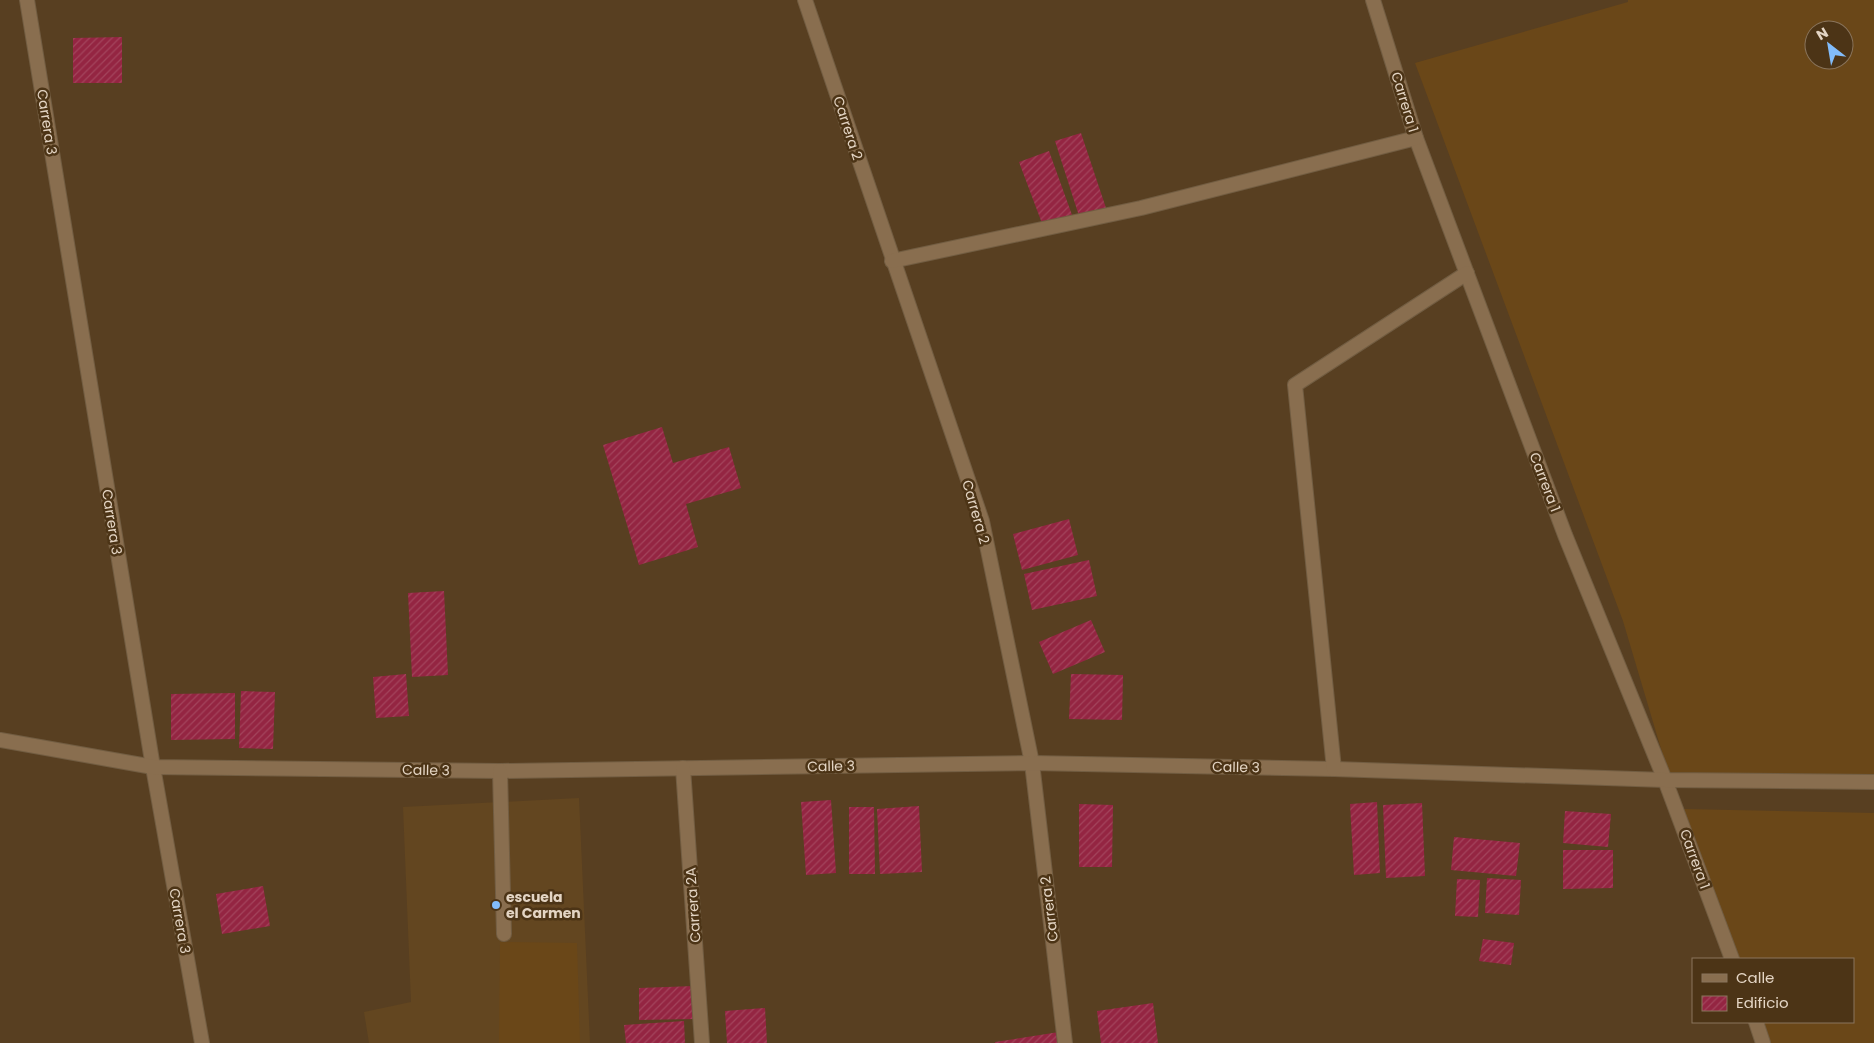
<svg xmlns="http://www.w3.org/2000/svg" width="1874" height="1043" viewBox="0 0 1874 1043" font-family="Poppins,sans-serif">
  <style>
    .built { fill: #634620 }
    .grass { fill: #6a4718; fill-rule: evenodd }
    .building { fill: url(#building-hatch) }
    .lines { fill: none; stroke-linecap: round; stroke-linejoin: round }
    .minor-casing { stroke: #725d42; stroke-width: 16 }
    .minor { stroke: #896e4f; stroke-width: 14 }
    .poi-dot { fill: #82bcfa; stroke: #4c3416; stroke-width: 2 }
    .labels { text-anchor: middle; stroke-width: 5; stroke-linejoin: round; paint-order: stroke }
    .street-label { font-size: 14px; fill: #e4d5c4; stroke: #4c3416 }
    .poi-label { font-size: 14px; font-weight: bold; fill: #e4d5c4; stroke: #4c3416; text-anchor: start }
  </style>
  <defs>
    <pattern id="building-hatch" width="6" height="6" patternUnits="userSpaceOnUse" patternTransform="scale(1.25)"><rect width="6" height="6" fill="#942542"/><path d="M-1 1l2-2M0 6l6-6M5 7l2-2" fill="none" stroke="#a3445c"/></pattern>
  </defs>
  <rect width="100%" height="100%" fill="#583f21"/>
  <path class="built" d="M579,798L590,1043H369L364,1012L411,1002L403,807Z"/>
  <g class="grass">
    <path d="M1628,0H1874V783L1670,779L1623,621L1415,63L1628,2ZM1814,30H1844V60H1814Z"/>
    <path d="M1682,809L1874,813V1043H1761L1754,1022H1853V959H1732Z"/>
    <path d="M500,942L577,943L580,1043H499Z"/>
  </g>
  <g class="building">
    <path d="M122,37V83H73V38Z"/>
    <path d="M1081,133L1106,208L1079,216L1055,141Z"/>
    <path d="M1049,151L1072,215L1043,226L1019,162Z"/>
    <path d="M662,427L673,463L729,447L741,488L686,504L698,547L639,565L603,445Z"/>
    <path d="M1069,519L1078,555L1022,570L1013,534Z"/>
    <path d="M1089,560L1097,596L1032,610L1024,574Z"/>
    <path d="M444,591L448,675L412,677L408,593Z"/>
    <path d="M1091,620L1105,652L1053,674L1039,642Z"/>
    <path d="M406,674L409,716L376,718L373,677Z"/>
    <path d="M1071,674L1123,675L1122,720L1069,719Z"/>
    <path d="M241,691L275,692L273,749L239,748Z"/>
    <path d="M235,693V739L171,740V694Z"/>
    <path d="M831,800L836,873L806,875L801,802Z"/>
    <path d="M1377,802L1380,873L1354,875L1350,804Z"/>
    <path d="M1422,803L1425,876L1386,878L1383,805Z"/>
    <path d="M1079,804L1113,805L1112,867H1079Z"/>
    <path d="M919,806L922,872L880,874L877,809Z"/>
    <path d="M849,807H874L875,874H849Z"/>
    <path d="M1565,811L1611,814L1608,847L1563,843Z"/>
    <path d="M1454,837L1520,843L1516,876L1451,870Z"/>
    <path d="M1563,850H1613V888L1563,889Z"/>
    <path d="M1487,878L1521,880L1519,915L1485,913Z"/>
    <path d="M1457,879L1480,880L1478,917L1455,916Z"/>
    <path d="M263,886L270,926L222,934L216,894Z"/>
    <path d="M1483,939L1514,943L1511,965L1479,961Z"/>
    <path d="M694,986L695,1019L639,1020V988Z"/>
    <path d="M1153,1003L1158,1043H1101L1097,1011Z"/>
    <path d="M765,1008L767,1043H727L725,1011Z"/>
    <path d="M684,1021L685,1043H626L624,1025Z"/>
    <path d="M1059,1032L1060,1043H995V1042Z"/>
  </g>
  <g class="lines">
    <defs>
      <g id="minor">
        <path d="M27,0L153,767L202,1043"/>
        <path d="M805,0L982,521L1032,763L1065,1043"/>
        <path d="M1373,0L1416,138L1565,535L1665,780L1732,959"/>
        <path d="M892,261L1141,208L1416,138"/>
        <path d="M0,740L153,767L500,771L1032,763L1334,769L1665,780L1874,782"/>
        <path d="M683,768L702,1043"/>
        <path d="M1334,769L1295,385L1467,273"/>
        <path d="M500,771L504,934"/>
        <path d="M1756,1022L1763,1043"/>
      </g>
    </defs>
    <use href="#minor" class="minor-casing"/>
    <use href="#minor" class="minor"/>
  </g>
  <circle class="poi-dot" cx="496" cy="905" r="5"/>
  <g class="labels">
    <g class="street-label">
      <text transform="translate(1405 102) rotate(73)" y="5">Carrera 1</text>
      <text transform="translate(47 122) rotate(81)" y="5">Carrera 3</text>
      <text transform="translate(848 128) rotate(72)" y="5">Carrera 2</text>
      <text transform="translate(1545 482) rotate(69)" y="5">Carrera 1</text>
      <text transform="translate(976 512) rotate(74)" y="5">Carrera 2</text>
      <text transform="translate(112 522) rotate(81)" y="5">Carrera 3</text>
      <text transform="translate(831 766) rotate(-1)" y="5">Calle 3</text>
      <text transform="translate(1236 767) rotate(1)" y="5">Calle 3</text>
      <text transform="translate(426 770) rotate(1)" y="5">Calle 3</text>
      <text transform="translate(1695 859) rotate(70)" y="5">Carrera 1</text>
      <text transform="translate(693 905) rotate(-94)" y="5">Carrera 2A</text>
      <text transform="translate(1049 909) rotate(-97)" y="5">Carrera 2</text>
      <text transform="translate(180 921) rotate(80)" y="5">Carrera 3</text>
    </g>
    <g class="poi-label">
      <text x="506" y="902">escuela<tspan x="506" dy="16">el Carmen</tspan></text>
    </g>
  </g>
  <rect x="1692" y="958" width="162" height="65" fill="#4c3416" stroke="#89745c"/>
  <rect x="1702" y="974" width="25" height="8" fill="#896e4f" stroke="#89745c"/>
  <text x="1736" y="983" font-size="15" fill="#e4d5c4">Calle</text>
  <rect x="1702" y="996" width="25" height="15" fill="url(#building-hatch)" stroke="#89745c"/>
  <text x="1736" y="1008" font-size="15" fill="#e4d5c4">Edificio</text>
  <g transform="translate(1829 45) rotate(329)"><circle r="24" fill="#4c3416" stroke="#89745c"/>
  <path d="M0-4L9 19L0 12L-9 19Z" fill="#82bcfa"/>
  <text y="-8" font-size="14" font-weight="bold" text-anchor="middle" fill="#e4d5c4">N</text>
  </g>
</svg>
